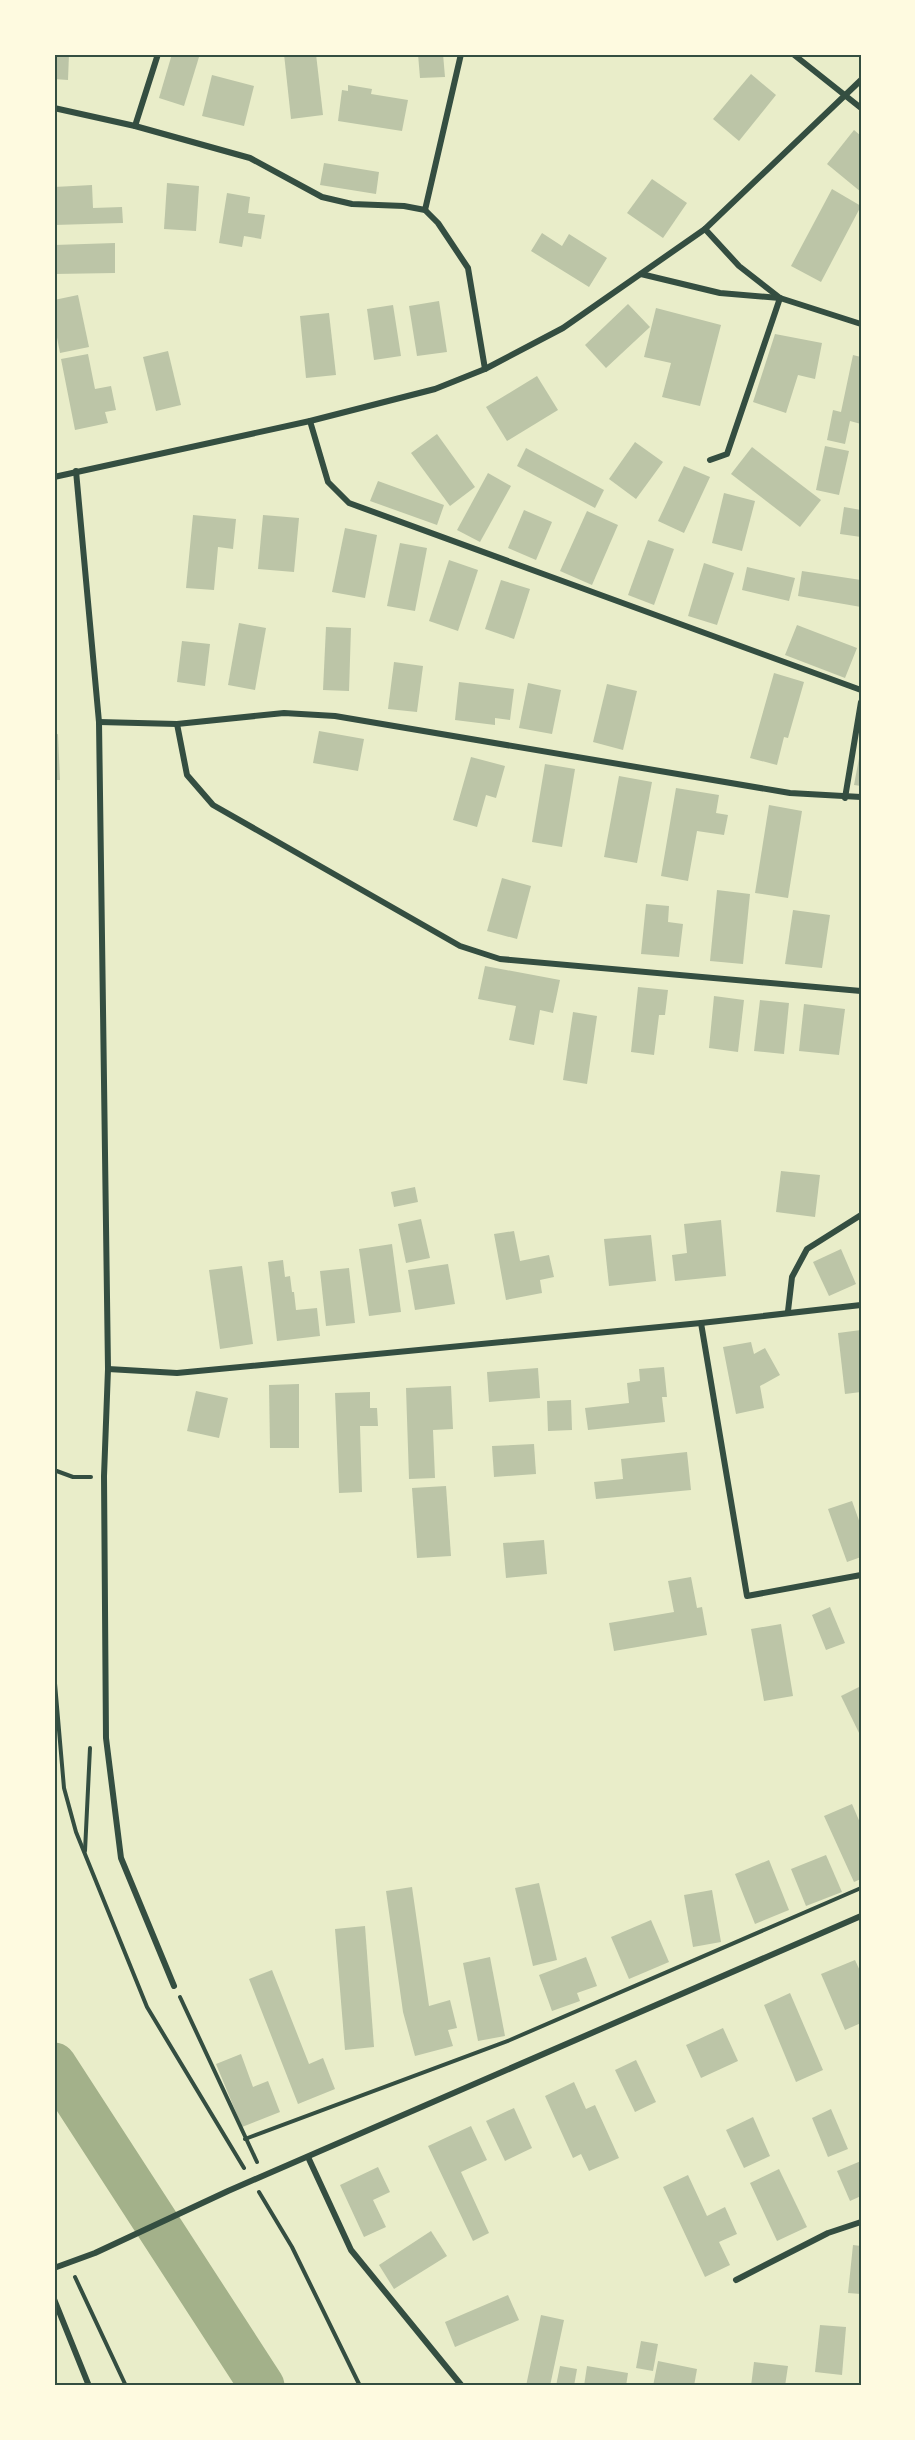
<svg xmlns="http://www.w3.org/2000/svg" width="915" height="2440" viewBox="0 0 915 2440" font-family="'IBM Plex Serif',serif">
  <style>
    .lines { fill: none; stroke-linecap: round; stroke-linejoin: round }
    .river { stroke: #a3b18a; stroke-width: 45 }
    .building { fill: #bcc5a7 }
    .path { stroke: #344e41; stroke-width: 4 }
    .minor { stroke: #344e41; stroke-width: 6 }
    .neatline { fill: none; stroke: #344e41; stroke-width: 2 }
  </style>
  <rect width="100%" height="100%" fill="#e9edc9"/>
  <g class="lines">
    <path class="river" d="M54,2065L262,2386"/>
  </g>
  <g class="building">
    <path d="M54,54H69L68,80L54,79Z"/>
    <path d="M172,54H190L199,57L184,106L159,98Z"/>
    <path d="M284,54H316L323,115L291,119Z"/>
    <path d="M418,54H443L445,77L420,78Z"/>
    <path d="M751,74L776,95L739,141L713,119Z"/>
    <path d="M212,75L254,86L244,126L202,116Z"/>
    <path d="M348,85L372,89L371,94L408,100L402,131L338,121L342,90L348,91Z"/>
    <path d="M854,130L861,136V192L827,164Z"/>
    <path d="M324,163L379,172L376,194L320,185Z"/>
    <path d="M652,179L687,203L663,238L627,213Z"/>
    <path d="M167,183L199,186L196,231L164,229Z"/>
    <path d="M92,185L93,208L122,207L123,223L54,225V187Z"/>
    <path d="M832,189L861,206L821,282L791,266Z"/>
    <path d="M227,193L250,197L248,213L265,215L261,239L244,236L242,247L219,243Z"/>
    <path d="M542,233L562,246L569,234L607,258L589,287L531,251Z"/>
    <path d="M115,243V273L54,274V245Z"/>
    <path d="M78,295L89,347L60,353L54,322V300Z"/>
    <path d="M439,301L447,352L417,356L409,306Z"/>
    <path d="M628,304L650,327L606,368L585,345Z"/>
    <path d="M393,305L401,356L374,360L367,309Z"/>
    <path d="M656,308L721,325L700,406L662,397L671,363L644,357Z"/>
    <path d="M329,313L336,375L306,378L300,316Z"/>
    <path d="M775,334L822,343L815,379L798,375L786,413L753,402Z"/>
    <path d="M168,351L181,405L156,411L143,357Z"/>
    <path d="M88,354L95,389L111,386L116,410L105,412L108,423L75,430L61,359Z"/>
    <path d="M853,355L861,357V424L850,421L845,444L827,440L833,410L841,412Z"/>
    <path d="M537,376L558,410L507,441L486,407Z"/>
    <path d="M437,434L475,487L450,506L411,453Z"/>
    <path d="M635,442L663,462L636,499L609,479Z"/>
    <path d="M825,446L849,451L839,495L816,490Z"/>
    <path d="M752,447L821,500L800,527L731,474Z"/>
    <path d="M526,448L604,490L595,508L517,466Z"/>
    <path d="M684,466L710,477L684,533L658,521Z"/>
    <path d="M488,473L511,486L480,542L457,530Z"/>
    <path d="M378,481L444,505L437,525L370,501Z"/>
    <path d="M724,493L755,501L742,551L712,543Z"/>
    <path d="M844,507L861,510V537L840,534Z"/>
    <path d="M524,510L552,522L536,560L508,548Z"/>
    <path d="M587,511L618,525L592,585L560,571Z"/>
    <path d="M193,515L236,519L233,549L218,547L214,590L186,588Z"/>
    <path d="M263,515L299,518L294,572L258,569Z"/>
    <path d="M345,528L377,535L365,598L332,592Z"/>
    <path d="M648,540L674,549L654,605L628,595Z"/>
    <path d="M400,543L427,548L415,611L387,606Z"/>
    <path d="M449,560L478,570L458,631L429,621Z"/>
    <path d="M704,563L734,573L717,625L688,616Z"/>
    <path d="M747,567L795,578L789,601L742,590Z"/>
    <path d="M802,571L861,580V607L798,596Z"/>
    <path d="M501,580L530,589L514,639L485,629Z"/>
    <path d="M239,623L266,628L255,690L228,685Z"/>
    <path d="M797,625L857,648L845,678L785,655Z"/>
    <path d="M326,627L351,628L349,691L323,690Z"/>
    <path d="M182,641L210,644L205,686L177,682Z"/>
    <path d="M394,662L423,666L417,712L388,709Z"/>
    <path d="M774,673L804,682L788,738L784,737L777,765L750,758Z"/>
    <path d="M459,682L514,689L510,720L495,718V725L455,720Z"/>
    <path d="M528,683L561,690L552,734L519,728Z"/>
    <path d="M607,684L637,691L623,750L593,742Z"/>
    <path d="M319,731L364,739L358,771L313,763Z"/>
    <path d="M58,734L60,780H54V735Z"/>
    <path d="M860,753H861V786L854,785Z"/>
    <path d="M471,757L505,766L496,798L486,795L477,827L453,820Z"/>
    <path d="M545,764L575,769L562,847L532,842Z"/>
    <path d="M619,776L652,782L637,863L604,857Z"/>
    <path d="M676,788L719,795L716,813L728,815L724,835L697,831L688,881L661,876Z"/>
    <path d="M769,805L802,811L788,898L755,893Z"/>
    <path d="M502,878L531,886L517,939L487,931Z"/>
    <path d="M717,890L750,894L743,964L710,961Z"/>
    <path d="M646,904L669,906L668,922L683,924L679,957L641,954Z"/>
    <path d="M793,910L830,915L822,968L785,964Z"/>
    <path d="M485,966L560,980L553,1013L540,1010L534,1045L509,1040L516,1006L478,999Z"/>
    <path d="M638,987L668,990L665,1015H659L654,1055L631,1052Z"/>
    <path d="M714,996L744,1000L738,1052L709,1048Z"/>
    <path d="M760,1000L789,1003L784,1054L754,1051Z"/>
    <path d="M804,1004L845,1009L839,1055L799,1051Z"/>
    <path d="M573,1012L597,1016L587,1084L563,1080Z"/>
    <path d="M781,1171L820,1175L815,1217L776,1212Z"/>
    <path d="M415,1187L418,1202L394,1207L391,1192Z"/>
    <path d="M421,1219L430,1258L406,1263L398,1224Z"/>
    <path d="M721,1220L726,1276L675,1281L672,1255L687,1253L684,1224Z"/>
    <path d="M514,1231L520,1261L549,1255L554,1277L540,1280L542,1293L506,1300L494,1234Z"/>
    <path d="M651,1235L656,1281L609,1286L604,1239Z"/>
    <path d="M392,1244L401,1312L369,1316L359,1249Z"/>
    <path d="M841,1249L856,1284L829,1296L813,1262Z"/>
    <path d="M283,1260L285,1277L290,1276L292,1292H294L296,1310L317,1308L320,1336L277,1341L268,1262Z"/>
    <path d="M448,1264L455,1304L415,1310L408,1270Z"/>
    <path d="M242,1266L253,1344L220,1349L209,1270Z"/>
    <path d="M349,1268L355,1323L326,1326L320,1271Z"/>
    <path d="M861,1330V1392L845,1394L838,1333Z"/>
    <path d="M751,1342L754,1354L765,1348L780,1375L760,1386L764,1408L736,1414L723,1347Z"/>
    <path d="M664,1367L667,1397H662L665,1422L588,1430L585,1408L629,1403L627,1383L640,1381L639,1369Z"/>
    <path d="M538,1368L540,1398L489,1402L487,1372Z"/>
    <path d="M299,1384V1448H270L269,1385Z"/>
    <path d="M451,1386L453,1429L433,1430L435,1478L409,1479L406,1388Z"/>
    <path d="M196,1391L228,1398L219,1438L187,1431Z"/>
    <path d="M370,1392V1408H377L378,1426H360L362,1492L339,1493L335,1393Z"/>
    <path d="M571,1400L572,1430L548,1431L547,1401Z"/>
    <path d="M534,1444L536,1474L494,1477L492,1446Z"/>
    <path d="M687,1452L691,1490L596,1499L594,1482L623,1479L621,1459Z"/>
    <path d="M446,1486L451,1556L417,1558L412,1488Z"/>
    <path d="M852,1501L861,1526V1557L847,1562L828,1509Z"/>
    <path d="M544,1540L547,1574L506,1578L503,1543Z"/>
    <path d="M691,1577L697,1608L702,1607L707,1635L614,1651L609,1623L674,1612L668,1581Z"/>
    <path d="M830,1607L845,1643L826,1650L812,1615Z"/>
    <path d="M781,1624L793,1696L764,1701L751,1629Z"/>
    <path d="M861,1686V1737L841,1696Z"/>
    <path d="M852,1804L861,1825V1879L854,1882L824,1816Z"/>
    <path d="M826,1855L842,1892L806,1906L791,1869Z"/>
    <path d="M769,1860L789,1910L755,1924L735,1874Z"/>
    <path d="M539,1883L557,1960L533,1966L515,1888Z"/>
    <path d="M412,1887L429,2006L450,2000L457,2028L448,2030L453,2046L415,2056L403,2012L386,1891Z"/>
    <path d="M712,1890L721,1942L693,1947L684,1895Z"/>
    <path d="M651,1920L669,1962L629,1979L611,1937Z"/>
    <path d="M365,1926L374,2047L345,2050L335,1929Z"/>
    <path d="M490,1957L505,2036L478,2041L463,1963Z"/>
    <path d="M586,1957L597,1986L577,1993L580,2001L552,2011L539,1975Z"/>
    <path d="M855,1960L861,1973V2023L845,2030L821,1974Z"/>
    <path d="M272,1970L309,2064L323,2058L335,2089L298,2104L249,1979Z"/>
    <path d="M790,1993L823,2070L796,2082L764,2005Z"/>
    <path d="M723,2028L738,2061L701,2078L686,2045Z"/>
    <path d="M241,2054L253,2087L268,2081L280,2112L242,2127L216,2064Z"/>
    <path d="M636,2060L656,2102L635,2112L615,2070Z"/>
    <path d="M574,2082L586,2109L595,2105L619,2158L589,2171L581,2154L573,2158L545,2096Z"/>
    <path d="M514,2108L532,2148L505,2161L486,2121Z"/>
    <path d="M831,2109L848,2149L828,2157L812,2118Z"/>
    <path d="M753,2117L770,2156L744,2168L726,2130Z"/>
    <path d="M471,2126L487,2160L461,2172L489,2233L473,2241L428,2146Z"/>
    <path d="M861,2161V2196L850,2201L837,2171Z"/>
    <path d="M378,2167L390,2192L373,2200L386,2227L364,2237L340,2185Z"/>
    <path d="M779,2169L807,2227L777,2241L750,2183Z"/>
    <path d="M688,2175L707,2216L725,2207L737,2234L719,2242L730,2265L705,2277L663,2187Z"/>
    <path d="M431,2231L447,2256L394,2289L379,2265Z"/>
    <path d="M853,2245L861,2246V2294L848,2293Z"/>
    <path d="M508,2295L519,2320L455,2347L445,2322Z"/>
    <path d="M541,2315L564,2320L550,2386H526Z"/>
    <path d="M820,2325L846,2327L842,2375L815,2372Z"/>
    <path d="M641,2341L658,2344L653,2371L636,2368Z"/>
    <path d="M658,2361L697,2369L694,2386H653Z"/>
    <path d="M754,2362L788,2366L785,2386H751Z"/>
    <path d="M560,2366L577,2369L574,2386H556Z"/>
    <path d="M587,2366L628,2373L626,2386H584Z"/>
  </g>
  <g class="lines">
    <g class="path">
      <path d="M54,1470L73,1477H91"/>
      <path d="M54,1672L64,1788L76,1832L147,2007L244,2168"/>
      <path d="M85,1851L90,1748"/>
      <path d="M180,1997L257,2162"/>
      <path d="M245,2139L510,2040L861,1888"/>
      <path d="M259,2192L292,2247L360,2386"/>
      <path d="M75,2277L126,2386"/>
    </g>
    <g class="minor">
      <path d="M793,54L861,108"/>
      <path d="M54,108L135,126L250,158L322,197L352,204L404,206L425,210L438,223L468,268L485,369"/>
      <path d="M135,126L158,54"/>
      <path d="M425,210L461,54"/>
      <path d="M705,229L739,266L780,298L861,324"/>
      <path d="M641,274L720,293L780,298L727,454L710,460"/>
      <path d="M310,421L328,482L349,503L861,690"/>
      <path d="M76,471L99,722L108,1369L104,1476L106,1738L121,1858L174,1986"/>
      <path d="M54,477L310,421L435,389L485,369L563,328L705,229L861,80"/>
      <path d="M99,722L177,724L284,713L335,716L790,793L861,797"/>
      <path d="M177,724L187,775L213,805L460,946L500,959L861,991"/>
      <path d="M845,798L861,702"/>
      <path d="M788,1311L792,1277L807,1249L861,1215"/>
      <path d="M701,1323L747,1596L861,1575"/>
      <path d="M108,1369L177,1373L701,1323L861,1305"/>
      <path d="M308,2157L351,2250L462,2386"/>
      <path d="M54,2268L95,2253L228,2191L861,1916"/>
      <path d="M736,2280L828,2233L861,2222"/>
      <path d="M54,2299L89,2386"/>
    </g>
  </g>
  <rect width="915" height="2440" fill="none" stroke="#fefae0" stroke-width="111"/>
  <rect x="56" y="56" width="804" height="2328" class="neatline"/>
</svg>
